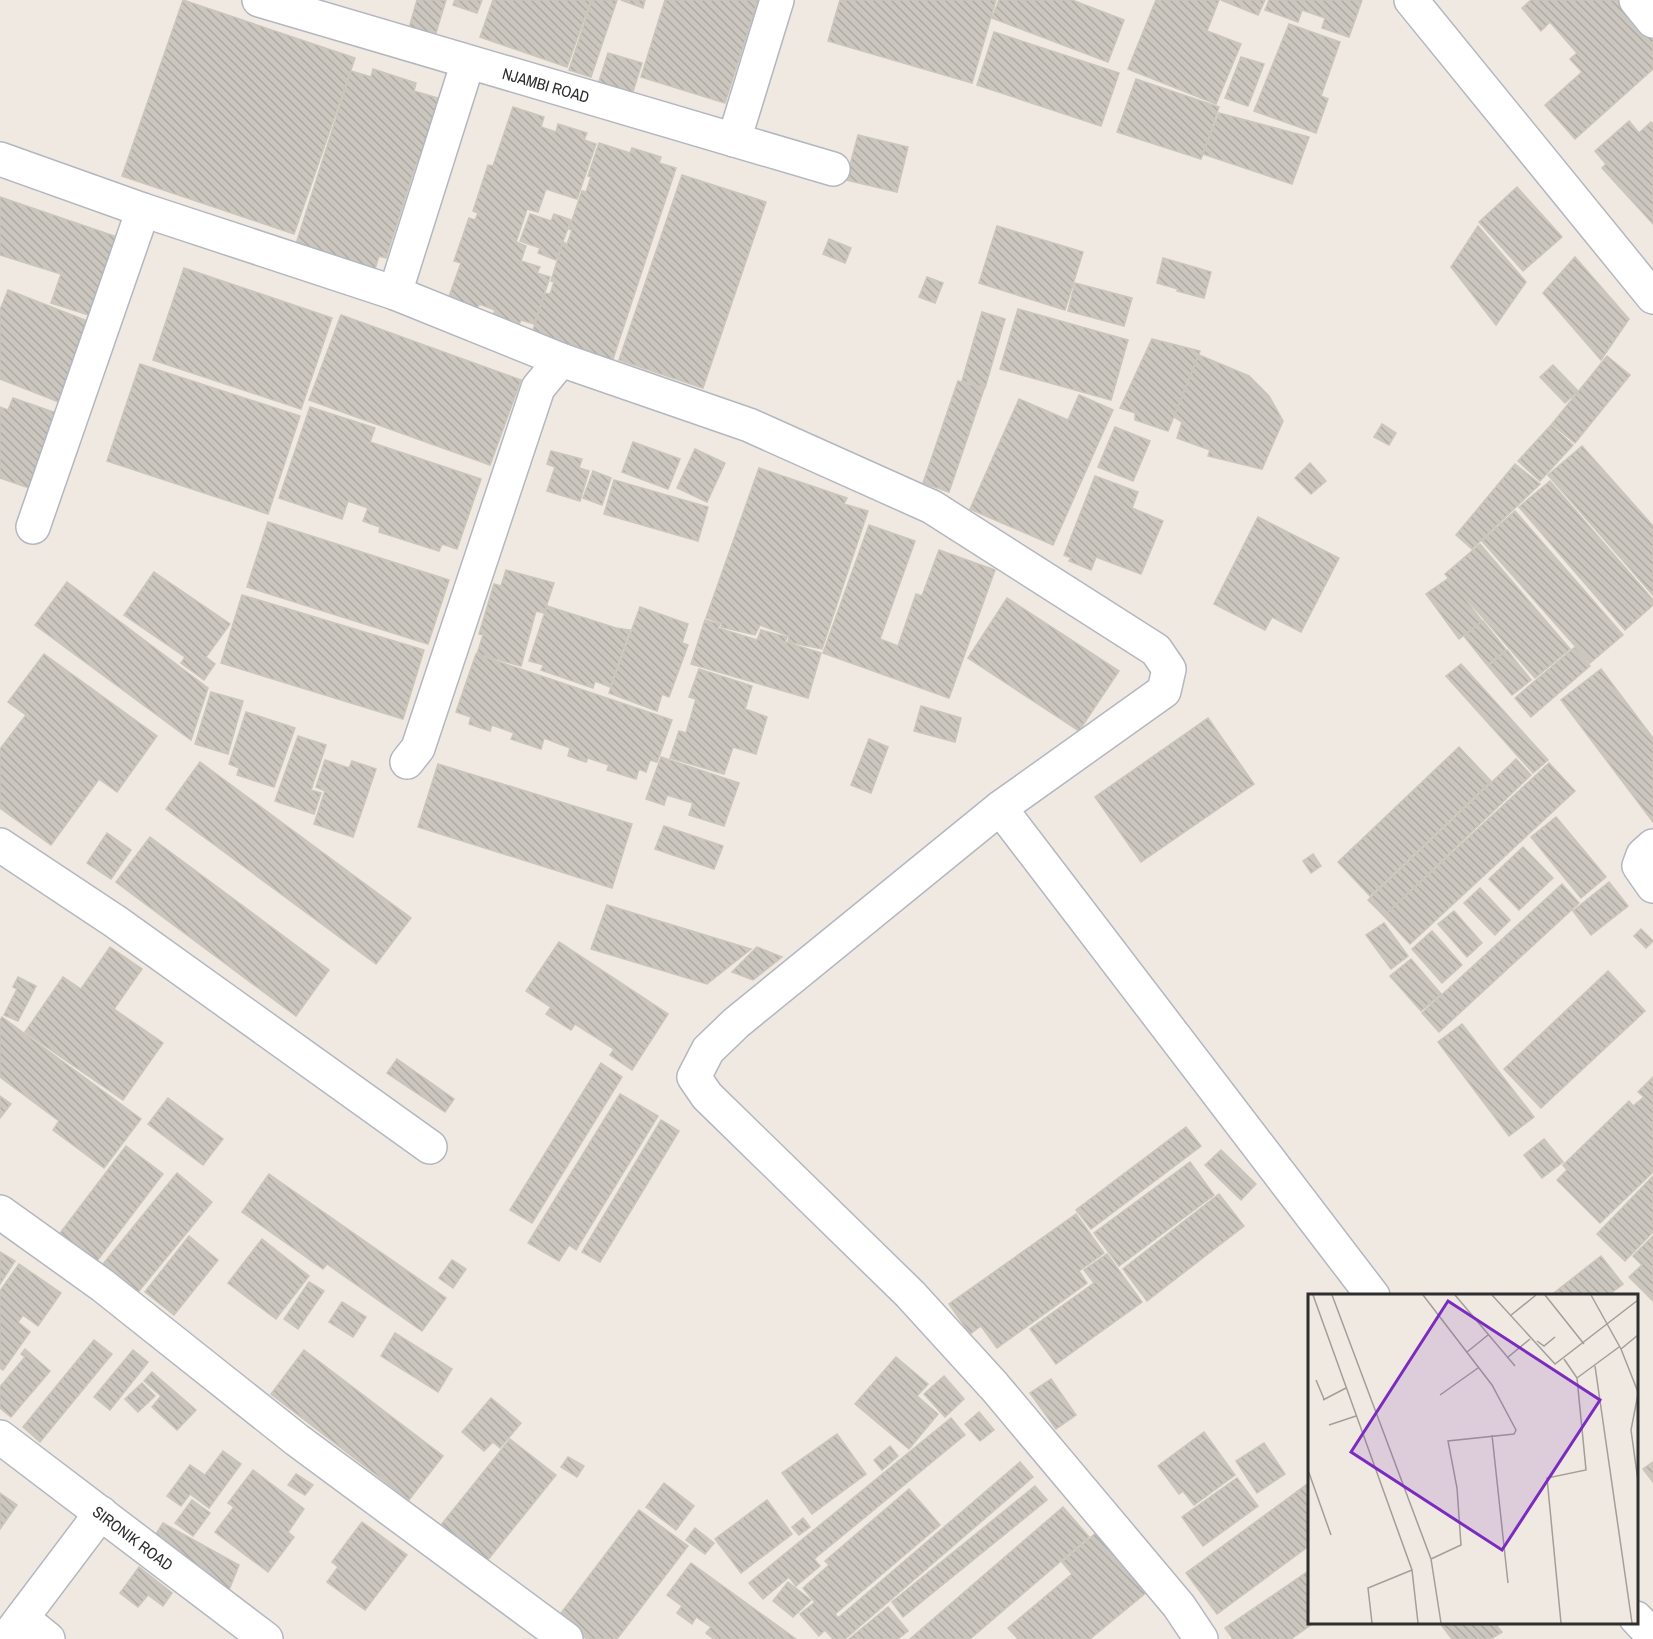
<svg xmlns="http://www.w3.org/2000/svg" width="1653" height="1639" viewBox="0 0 1653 1639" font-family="'Archivo Narrow',sans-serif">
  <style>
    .building { fill: url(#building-back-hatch); stroke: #cbc5ba; stroke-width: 1.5 }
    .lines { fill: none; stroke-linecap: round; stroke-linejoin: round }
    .minor-casing { stroke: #b4b7c1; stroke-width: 36 }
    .minor { stroke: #fff; stroke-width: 33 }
    .labels { text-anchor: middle; stroke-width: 4.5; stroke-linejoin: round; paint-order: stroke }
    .street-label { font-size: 16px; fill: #2e2e2e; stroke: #fff }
    .inset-road { fill: none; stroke: #a29e99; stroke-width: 1.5 }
    .view { fill: #7b2cbf; fill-opacity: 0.15; stroke: #7b2cbf; stroke-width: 3 }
    .inset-edge { fill: none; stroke: #2e2e2e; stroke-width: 3 }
  </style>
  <defs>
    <pattern id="building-back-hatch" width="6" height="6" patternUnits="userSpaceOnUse" patternTransform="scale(1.5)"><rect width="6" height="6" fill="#cbc7bf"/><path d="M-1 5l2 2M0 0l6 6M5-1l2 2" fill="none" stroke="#afaba4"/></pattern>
  </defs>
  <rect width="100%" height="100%" fill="#efe9e1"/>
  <g class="building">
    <path d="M183,0L355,58L294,234L122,176Z"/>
    <path d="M417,0H446L435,36L409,28Z"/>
    <path d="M455,0H482L477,13L453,5Z"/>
    <path d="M493,0H591L567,67L480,37Z"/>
    <path d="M592,0H617L591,77L569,70Z"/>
    <path d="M621,0H645L643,8Z"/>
    <path d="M665,0H758L725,103L641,77Z"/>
    <path d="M840,0H996L972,83L828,41Z"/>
    <path d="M999,0H1072L1124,20L1108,62L992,18Z"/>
    <path d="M1156,0H1219L1207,31L1241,44L1216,104L1128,69Z"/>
    <path d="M1221,0H1265L1258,15Z"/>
    <path d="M1269,0H1362L1349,37L1322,28L1325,18L1302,10L1298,22L1265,10Z"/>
    <path d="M1531,0H1617L1653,40V69L1575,139L1545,105L1582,72L1570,59L1577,53L1550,22L1541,31L1522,8Z"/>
    <path d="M1289,24L1340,42L1321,96L1328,99L1316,133L1254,111Z"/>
    <path d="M994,32L1119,73L1101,126L977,85Z"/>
    <path d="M608,53L642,63L631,98L596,91Z"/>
    <path d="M1241,57L1264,64L1248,106L1225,98Z"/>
    <path d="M373,69L416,83L414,91L451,102L422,165L416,164L386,258L379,256L375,269L296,244L351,71L371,77Z"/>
    <path d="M1136,79L1219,107L1201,159L1117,132Z"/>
    <path d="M513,107L544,117L541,127L556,132L558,124L587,133L584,140L596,144L577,199L546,189L538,212L527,209L516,242L526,246L521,261L540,267L537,273L550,277L534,324L521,320L519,325L493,316L495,310L479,304L476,312L447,302L461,263L454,261L469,218L475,220L478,213L473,211L488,165L493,166Z"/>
    <path d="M1219,113L1309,137L1292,184L1203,154Z"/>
    <path d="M1629,121L1639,133L1651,122L1653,124V224L1602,168L1606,164L1595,151Z"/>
    <path d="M858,135L908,147L897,192L846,180Z"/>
    <path d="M599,143L630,153L632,148L661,157L659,163L676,168L612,362L531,336L545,293L550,294L554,282L551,281L563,242L567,244L572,230L569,229L582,191L586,192L591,177L588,176Z"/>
    <path d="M682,175L766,202L703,388L619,360Z"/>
    <path d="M1517,187L1562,237L1523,271L1479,222Z"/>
    <path d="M0,197L123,239L98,318L51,303L61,274L0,255Z"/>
    <path d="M530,214L551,221L554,214L571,220L556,260L538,253L540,248L520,241Z"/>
    <path d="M997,226L1083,252L1065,310L979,283Z"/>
    <path d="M1478,226L1526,282L1496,325L1451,267Z"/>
    <path d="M829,239L851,248L845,263L823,254Z"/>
    <path d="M1575,257L1629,319L1601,360L1543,293Z"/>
    <path d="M1163,258L1211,272L1204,298L1177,291L1178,289L1157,283Z"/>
    <path d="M184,268L332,318L301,409L153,360Z"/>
    <path d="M927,277L943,283L935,303L919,297Z"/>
    <path d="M1075,283L1132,298L1124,326L1068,311Z"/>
    <path d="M8,290L100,326L69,406L0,379V310Z"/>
    <path d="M1018,309L1128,340L1111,400L1000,369Z"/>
    <path d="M982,312L1005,319L985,388L962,381Z"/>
    <path d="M341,315L521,380L490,465L309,400Z"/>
    <path d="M1152,339L1200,351L1168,431L1135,420V413L1120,408Z"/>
    <path d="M1199,355L1249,376L1269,396L1283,421L1262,469L1208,456L1210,450L1177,438L1182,422L1174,417Z"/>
    <path d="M1607,356L1630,375L1575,443L1552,424Z"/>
    <path d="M140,364L300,416L268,514L107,461Z"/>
    <path d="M1553,365L1578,391L1565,403L1540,377Z"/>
    <path d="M958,381L984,389L949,492L923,483Z"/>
    <path d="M1079,395L1113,410L1053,545L970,509L1019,399L1068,420Z"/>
    <path d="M13,398L65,416L38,491L0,478V407L8,410Z"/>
    <path d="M310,407L375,428L370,442L481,479L457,549L442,544L439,551L379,532L380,527L363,521L368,508L348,501L342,519L279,498Z"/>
    <path d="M1382,424L1396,433L1389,445L1374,437Z"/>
    <path d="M1551,425L1573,445L1540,481L1518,461Z"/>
    <path d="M1115,427L1150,441L1133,481L1098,467Z"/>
    <path d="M633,442L680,459L668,489L622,472Z"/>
    <path d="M1582,446L1653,526V595L1548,475Z"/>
    <path d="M695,449L725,463L707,502L677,488Z"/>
    <path d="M551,451L582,459L579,468L589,471L580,501L547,491L555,467L547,464Z"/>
    <path d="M1310,463L1326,481L1311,494L1295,478Z"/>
    <path d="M1515,464L1540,484L1472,549L1456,535Z"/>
    <path d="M759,468L847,498L844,504L868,511L822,649L788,642L789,636L760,625L755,635L721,627L722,623L706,618Z"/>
    <path d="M593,471L611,478L602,505L583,498Z"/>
    <path d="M1095,476L1138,492L1132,508L1163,521L1141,574L1096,557L1091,570L1069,561L1071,558L1064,555Z"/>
    <path d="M614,480L708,507L698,541L604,514Z"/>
    <path d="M1550,481L1653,600V605L1625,630L1519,507Z"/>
    <path d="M1515,511L1623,635L1590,663L1482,541Z"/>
    <path d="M1258,517L1339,558L1301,632L1272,617L1265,630L1214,604Z"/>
    <path d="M268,522L449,580L428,644L247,587Z"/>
    <path d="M869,525L915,541L880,639L898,646L916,594L922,596L939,550L995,570L949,698L823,653Z"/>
    <path d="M1480,544L1570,649L1535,678L1445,574Z"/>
    <path d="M506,570L554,583L544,613L536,611L521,666L477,654L483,635L479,634L494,584L501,586Z"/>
    <path d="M154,572L230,624L206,657L215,664L204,680L181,663L185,657L124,615Z"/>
    <path d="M1449,578L1482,621L1459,639L1426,594Z"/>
    <path d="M67,582L208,688L191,740L35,625Z"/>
    <path d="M242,595L424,650L403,719L221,663Z"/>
    <path d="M1007,598L1119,671L1079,731L968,658Z"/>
    <path d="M547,606L616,628L630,630L610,687L595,681L593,688L541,670L544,665L529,661Z"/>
    <path d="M640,607L688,624L682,643L688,645L669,697L662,694L657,711L609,693Z"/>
    <path d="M705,620L720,624L718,628L757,640L761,630L787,637L785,642L821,653L808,698L691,664Z"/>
    <path d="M1483,621L1506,650L1487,665L1464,636Z"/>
    <path d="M1575,647L1590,666L1531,717L1515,698Z"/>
    <path d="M1507,650L1531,680L1512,695L1488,666Z"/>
    <path d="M44,654L157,736L117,792L99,779L51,845L0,808V749L26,715L8,702Z"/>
    <path d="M476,654L672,720L657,762L650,760L646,772L639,769L636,779L607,770L609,765L588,758L586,762L568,756L570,748L544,738L541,749L511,739L514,733L492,725L490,731L469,724L471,717L456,712Z"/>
    <path d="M1461,664L1548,760L1533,773L1446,676Z"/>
    <path d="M699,669L752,686L745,709L767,717L756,754L733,747L724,774L670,758L679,731L686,733L696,699L689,697Z"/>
    <path d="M1601,669L1653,738V822L1561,700Z"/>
    <path d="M211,692L243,701L228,754L195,744Z"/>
    <path d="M921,706L961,718L955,742L914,731Z"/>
    <path d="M246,712L295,728L274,787L237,775L239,768L229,764Z"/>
    <path d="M1208,718L1254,784L1141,862L1095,797Z"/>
    <path d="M298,736L326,745L311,790L321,793L314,814L275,801Z"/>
    <path d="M869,739L888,747L871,793L851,785Z"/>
    <path d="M1459,747L1491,781L1370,896L1338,862Z"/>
    <path d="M661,757L739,783L724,826L689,815L693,803L667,795L664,805L646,799Z"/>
    <path d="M1516,759L1531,775L1384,916L1368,900Z"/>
    <path d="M325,760L349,768L352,761L376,769L353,837L314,824L325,791L316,787Z"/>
    <path d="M200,762L411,918L376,964L166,809Z"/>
    <path d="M1549,763L1575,791L1410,944L1384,916Z"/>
    <path d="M438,764L632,824L612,888L418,827Z"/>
    <path d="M1556,817L1606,877L1581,898L1531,837Z"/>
    <path d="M664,826L723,846L714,869L655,849Z"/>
    <path d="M107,833L131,850L111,879L87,863Z"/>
    <path d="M150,837L329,970L296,1016L116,882Z"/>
    <path d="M1523,847L1553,878L1519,910L1489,879Z"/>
    <path d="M1313,854L1321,866L1311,873L1303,861Z"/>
    <path d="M1609,882L1628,906L1591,935L1573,911Z"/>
    <path d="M1562,884L1579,903L1439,1032L1422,1013Z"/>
    <path d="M1480,888L1510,920L1495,935L1464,903Z"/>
    <path d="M607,905L751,949L707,984L591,949Z"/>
    <path d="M1454,911L1482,943L1467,957L1438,924Z"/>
    <path d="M1384,923L1408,956L1391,969L1366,935Z"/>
    <path d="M1641,929L1653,941L1646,948L1634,936Z"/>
    <path d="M1432,931L1462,965L1442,983L1412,949Z"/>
    <path d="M559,942L668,1014L632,1070L610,1055L614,1049L575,1024L571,1030L546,1014L551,1007L526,991Z"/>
    <path d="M110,947L142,969L114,1009L163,1043L123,1100L25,1032L63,977L81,989Z"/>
    <path d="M757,947L782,957L753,980L732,972Z"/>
    <path d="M1411,959L1441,994L1421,1011L1390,976Z"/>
    <path d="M1608,971L1645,1011L1541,1108L1504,1069Z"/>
    <path d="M18,977L36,986L18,1021L4,1015L17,989L13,987Z"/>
    <path d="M2,1017L141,1119L104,1168L53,1130L59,1121L0,1077V1020Z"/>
    <path d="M1462,1024L1534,1117L1509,1136L1438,1042Z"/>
    <path d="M397,1059L454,1099L445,1112L387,1073Z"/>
    <path d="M601,1063L622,1077L532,1223L510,1210Z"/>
    <path d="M1653,1077V1172L1600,1223L1557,1180L1567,1170L1563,1165L1629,1101L1633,1106L1644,1097L1638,1092Z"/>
    <path d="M620,1094L658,1116L576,1250L569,1245L559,1261L528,1243Z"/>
    <path d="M0,1096L11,1104L0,1118Z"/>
    <path d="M168,1098L223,1139L203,1165L148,1124Z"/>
    <path d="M661,1120L679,1131L600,1262L582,1252Z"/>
    <path d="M1186,1127L1201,1146L1091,1229L1076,1210Z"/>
    <path d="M1544,1139L1563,1162L1542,1178L1524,1155Z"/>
    <path d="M126,1146L163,1174L97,1261L79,1248L71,1259L51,1245Z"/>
    <path d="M1221,1150L1256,1184L1241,1200L1205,1165Z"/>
    <path d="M1190,1162L1214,1195L1119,1266L1094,1233Z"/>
    <path d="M177,1173L212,1202L134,1297L99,1269Z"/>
    <path d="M269,1174L446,1298L422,1331L327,1264L323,1269L242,1212Z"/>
    <path d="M1653,1176V1232L1625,1261L1597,1234Z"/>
    <path d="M1219,1194L1244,1226L1147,1301L1123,1269Z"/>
    <path d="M1076,1214L1104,1253L1079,1271L1087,1283L997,1348L981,1326L970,1334L949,1304Z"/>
    <path d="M189,1236L218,1260L174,1315L145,1292Z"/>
    <path d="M1653,1236V1301L1629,1277L1642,1265L1633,1256Z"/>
    <path d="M262,1239L309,1276L276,1319L228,1283Z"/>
    <path d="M0,1252L15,1261L0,1284Z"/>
    <path d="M1107,1254L1142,1302L1056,1364L1030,1329L1094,1283L1084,1270Z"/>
    <path d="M1601,1256L1623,1284L1607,1296H1550Z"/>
    <path d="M452,1260L466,1269L453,1288L439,1278Z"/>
    <path d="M19,1264L61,1293L38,1326L23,1315L18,1322L30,1332L3,1370L0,1368V1291Z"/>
    <path d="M309,1282L324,1291L298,1329L284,1319Z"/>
    <path d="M342,1302L366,1317L353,1337L329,1322Z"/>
    <path d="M395,1333L452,1369L438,1392L381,1356Z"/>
    <path d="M94,1340L112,1354L40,1442L23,1427Z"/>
    <path d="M25,1349L50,1371L11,1417L0,1408V1387L25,1357L21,1354Z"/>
    <path d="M133,1350L148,1362L110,1410L94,1397Z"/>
    <path d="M304,1350L443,1456L409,1500L271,1394Z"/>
    <path d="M896,1357L928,1384L917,1396L938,1414L909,1449L855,1404Z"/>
    <path d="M152,1372L196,1410L177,1430L152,1407L161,1396L144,1381Z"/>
    <path d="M944,1376L964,1399L945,1417L924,1394Z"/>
    <path d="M1051,1379L1076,1415L1056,1429L1030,1393Z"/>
    <path d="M142,1383L155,1396L138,1412L125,1399Z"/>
    <path d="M491,1398L521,1423L500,1448L493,1442L484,1451L462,1432Z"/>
    <path d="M979,1412L994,1430L980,1441L965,1424Z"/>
    <path d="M951,1418L965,1435L814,1559L820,1566L796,1586L789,1577L763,1599L749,1583Z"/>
    <path d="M1204,1432L1235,1475L1194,1505L1183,1491L1179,1494L1158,1466Z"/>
    <path d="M837,1434L866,1474L812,1514L782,1473Z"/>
    <path d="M510,1439L556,1475L487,1561L441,1525Z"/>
    <path d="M1264,1443L1285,1474L1257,1493L1236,1461Z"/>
    <path d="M890,1446L898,1456L882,1470L874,1460Z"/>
    <path d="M223,1451L241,1464L209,1508L190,1494L181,1506L167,1496L190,1465L205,1475Z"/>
    <path d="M568,1457L584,1466L577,1477L561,1467Z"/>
    <path d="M1020,1462L1033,1477L845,1639H833L825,1630L819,1636L800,1614L815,1602L803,1588L829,1565L825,1561L909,1489L940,1525L835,1614L838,1618Z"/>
    <path d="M1653,1462V1482L1643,1469Z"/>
    <path d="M253,1470L304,1509L288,1532L294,1537L268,1572L215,1532L234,1507L228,1503Z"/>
    <path d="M296,1474L313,1485L305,1495L288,1485Z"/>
    <path d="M1237,1478L1258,1506L1203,1546L1182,1517Z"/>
    <path d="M1310,1482V1545L1217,1614L1186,1573Z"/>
    <path d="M664,1483L694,1506L676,1530L646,1507Z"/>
    <path d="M1035,1486L1047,1500L903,1617L892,1602Z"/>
    <path d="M0,1493L17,1505L0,1529Z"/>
    <path d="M192,1500L210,1513L193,1536L175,1523Z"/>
    <path d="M767,1500L792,1534L741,1573L715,1539Z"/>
    <path d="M1063,1507L1089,1537L970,1639H910Z"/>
    <path d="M639,1510L688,1546L617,1639H587L558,1617Z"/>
    <path d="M803,1518L810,1527L799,1535L792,1527Z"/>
    <path d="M362,1522L407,1555L365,1610L327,1582L338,1567L332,1562Z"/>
    <path d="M163,1523L239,1565L227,1595L154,1537Z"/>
    <path d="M695,1528L714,1543L705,1554L686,1540Z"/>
    <path d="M1097,1532L1147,1592L1090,1639H1018L1008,1628L1072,1574L1062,1562Z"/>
    <path d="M691,1563L796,1639H714L706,1633L711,1627L696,1617L692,1624L677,1613L682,1606L667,1595Z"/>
    <path d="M139,1567L172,1593L163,1606L148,1595L138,1607L120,1593Z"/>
    <path d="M1310,1570V1622H1315L1291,1639H1233L1225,1628Z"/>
    <path d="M788,1582L811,1600L793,1617L773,1601Z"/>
    <path d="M888,1607L908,1631L898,1639H849Z"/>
    <path d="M1439,1622H1503L1497,1626L1502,1632L1491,1639H1452Z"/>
  </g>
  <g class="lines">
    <defs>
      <g id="minor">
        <path d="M259,0L833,169"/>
        <path d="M1411,0L1653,297"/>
        <path d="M1636,0L1653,21"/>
        <path d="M734,140L777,0"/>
        <path d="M0,159L143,210L395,293L561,360L749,425L932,507L1156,650L1169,669L1164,691L1000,808L736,1023L708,1050L694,1077L707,1096L910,1294L994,1386L1179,1606L1201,1639"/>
        <path d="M395,293L468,62"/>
        <path d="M33,527L143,210"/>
        <path d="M407,762L418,748L538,388L561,360"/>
        <path d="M1000,808L1373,1296"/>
        <path d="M0,845L116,922L430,1147"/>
        <path d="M1653,846L1643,855L1639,866L1653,886"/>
        <path d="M0,1212L102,1285L297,1440L566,1639"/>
        <path d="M0,1437L266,1639"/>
        <path d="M22,1618L48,1639"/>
        <path d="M1636,1618L1653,1636"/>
        <path d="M6,1639L101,1513"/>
      </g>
    </defs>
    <use href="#minor" class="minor-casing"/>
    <use href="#minor" class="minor"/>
  </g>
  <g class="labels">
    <g class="street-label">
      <text transform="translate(546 85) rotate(16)" y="6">NJAMBI ROAD</text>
      <text transform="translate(133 1538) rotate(37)" y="6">SIRONIK ROAD</text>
    </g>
  </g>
  <g transform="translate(1308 1294)">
    <rect width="330" height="330" fill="#efe9e1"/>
    <path class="inset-road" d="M5,1L104,276L110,329M24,1L123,265L133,329M115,1L184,91L208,136L206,140L140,147L149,194L153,251L123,265M147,1L207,72M184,1L247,70L330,6M237,1L276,50M283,1L313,55L330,98M202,22L228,1M229,47L236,52L247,43M313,55L330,41M159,58L180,41M199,64L222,45M256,65L269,84M287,72L324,329M8,86L16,105M330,100L323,136L330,187M132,101L170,74M15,106L38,94M21,131L48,122M184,141L200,289M0,176L23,241M64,329L60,294L104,276M253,329L239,184L278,176L269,84L311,53"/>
    <path class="view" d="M140,7L292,106L194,256L43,158Z"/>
    <rect width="330" height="330" class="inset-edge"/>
  </g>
</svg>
